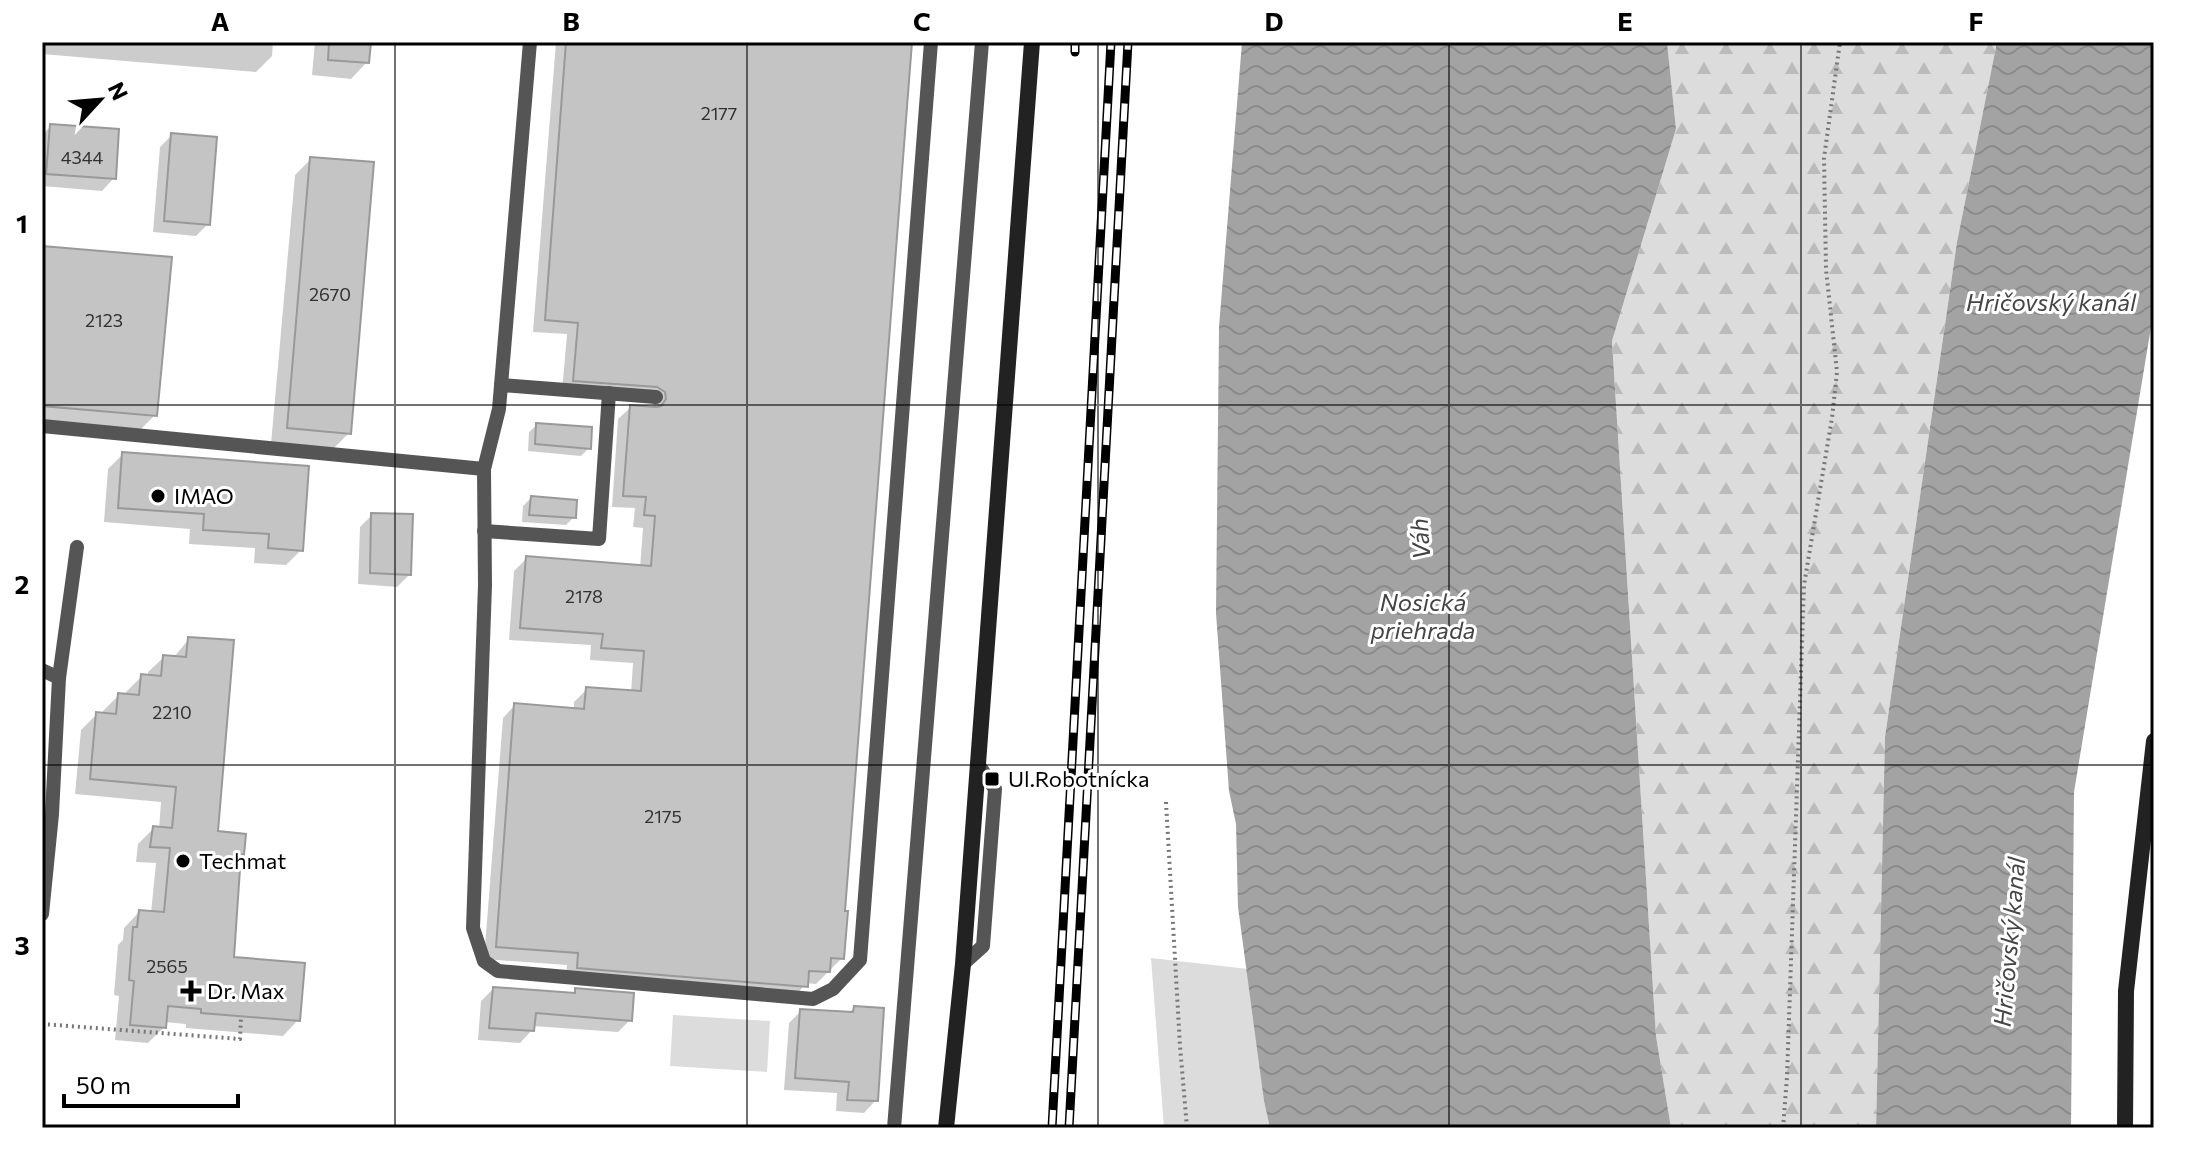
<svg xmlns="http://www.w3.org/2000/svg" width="2196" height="1170" viewBox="0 0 2196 1170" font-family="Commissioner,sans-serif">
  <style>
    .forest { fill: url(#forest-firs) }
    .green { fill: #dcdcdc }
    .water { fill: url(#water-waves) }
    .shadow { fill: #0003 }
    .building { fill: #c4c4c4; stroke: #999; stroke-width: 2 }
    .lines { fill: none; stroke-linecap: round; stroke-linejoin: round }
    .path { stroke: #777; stroke-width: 4; stroke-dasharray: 2 4; stroke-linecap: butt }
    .lane { stroke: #555; stroke-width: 14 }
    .secondary { stroke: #222; stroke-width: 16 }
    .rail-casing { stroke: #000; stroke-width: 9 }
    .rail { stroke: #fff; stroke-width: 6; stroke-dasharray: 18; stroke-linecap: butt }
    .grid { fill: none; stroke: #000; stroke-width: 2; stroke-opacity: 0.55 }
    .poi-dot { fill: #000; stroke: #fff; stroke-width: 3 }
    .labels { text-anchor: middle; stroke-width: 6; stroke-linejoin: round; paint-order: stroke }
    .number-label { font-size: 18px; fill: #313131 }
    .poi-label { font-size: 22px; fill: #000; stroke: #fff; text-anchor: start }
    .water-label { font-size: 24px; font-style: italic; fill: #444; stroke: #fff }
    .neatline { fill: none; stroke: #000; stroke-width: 3 }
    .grid-label { font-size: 26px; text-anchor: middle; font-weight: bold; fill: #000 }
  </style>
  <defs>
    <pattern id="forest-firs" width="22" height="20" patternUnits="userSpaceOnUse" patternTransform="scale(2)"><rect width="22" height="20" fill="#dcdcdc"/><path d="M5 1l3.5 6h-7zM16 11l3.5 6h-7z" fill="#bbb"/></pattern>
    <pattern id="water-waves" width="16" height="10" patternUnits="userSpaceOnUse" patternTransform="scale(2)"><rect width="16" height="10" fill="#a3a3a3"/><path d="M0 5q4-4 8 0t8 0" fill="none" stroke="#8b8b8b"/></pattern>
  </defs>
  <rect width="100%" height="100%" fill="#fff"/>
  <path class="forest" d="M1667,42H1997L1957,242L1885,737L1876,1128H1671L1656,1036L1612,341L1676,129Z"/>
  <g class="green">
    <path d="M1151,958L1248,969L1264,1101L1270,1128H1164Z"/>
    <path d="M673,1015L770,1021L767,1072L670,1066Z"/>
  </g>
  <g class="water">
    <path d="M1242,42H1667L1676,129L1612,341L1656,1036L1671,1128H1270L1264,1101L1238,907L1236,824L1229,791L1216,613L1219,327Z"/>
    <path d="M1997,42H2154V309L2074,792L2071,1128H1876L1885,737L1957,242Z"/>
  </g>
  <g class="shadow">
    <path d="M42,42H273L272,56L256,72L42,54Z"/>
    <path d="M315,42H369L367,62L351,79L312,75Z"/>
    <path d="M556,42H911L843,912L842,958L816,984L806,983L794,998L566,980L567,965L484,959L503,718L515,705L574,710V702L587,689L631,693L633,663L590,660L591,645L509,640L514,571L527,558L640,568L643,528L633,527L635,508L612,507L618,419L631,407L654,409L653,404L644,399L562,392L567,334L533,332Z"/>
    <path d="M51,126L114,178L102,191L42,186V135Z"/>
    <path d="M172,135L208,224L196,236L153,232L160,147Z"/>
    <path d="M311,159L349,433L332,450L271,444L295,175Z"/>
    <path d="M42,248L155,415L139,431L42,423Z"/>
    <path d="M537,425L589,448L581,456L528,451L529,432Z"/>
    <path d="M123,454L301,550L286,565L254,563L255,548L189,544L190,529L104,522L108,469Z"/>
    <path d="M531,498L574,517L566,525L522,522L523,506Z"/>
    <path d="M372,515L409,575L397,587L358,584L360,527Z"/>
    <path d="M189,639L215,833L242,854L238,857L231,959L298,1020L283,1036L186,1028V1024L164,1022V1027L148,1043L115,1040L119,996L114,995L118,945L123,940L124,928L139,912L151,913L156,863L136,862L138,844L154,828L159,829L161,802L75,794L81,730L97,714L103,715V711L119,695L125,696L126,692L142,676L148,677V672L164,657L173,658Z"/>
    <path d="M493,989L571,995L576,990L630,1020L618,1032L533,1026L532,1030L520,1043L478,1040L481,1001Z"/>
    <path d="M854,1008L876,1100L864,1113L836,1111L837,1093L784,1090L789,1023L801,1011L848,1014Z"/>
  </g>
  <g class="building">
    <path d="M329,42H371L369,63L328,60Z"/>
    <path d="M566,42H912L845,911H848L844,959L831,958L830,972L809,971L808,987L577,968L578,953L496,947L514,703L584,709L586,687L641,691L644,651L601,648L603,634L520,628L526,556L651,566L655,516L644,515L646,497L623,496L630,405L656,407L661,406L666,399L665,392L657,387L573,381L578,323L545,320Z"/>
    <path d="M50,124L119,129L116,179L46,174Z"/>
    <path d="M171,133L217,137L210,225L164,221Z"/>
    <path d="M310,157L374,162L351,434L287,428Z"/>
    <path d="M42,246L172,257L157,416L42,406Z"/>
    <path d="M536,423L592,427L591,449L535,444Z"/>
    <path d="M122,452L309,466L303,551L268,548L269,534L203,530L204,514L118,508Z"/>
    <path d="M531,496L577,500L576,518L529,515Z"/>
    <path d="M371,513L413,514L411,575L370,573Z"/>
    <path d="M188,637L234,640L218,831L246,834L244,855L241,854L234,957L305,963L300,1021L201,1013V1009L168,1006L166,1028L130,1025L134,981L129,980L133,927H137L139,910L164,912L170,848L150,847L153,826L172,828L176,787L90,779L96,712L116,714L118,693L139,695L141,674L161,676L163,655L186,657Z"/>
    <path d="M493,987L575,993V988L634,993L632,1021L536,1013L534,1031L489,1028Z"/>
    <path d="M854,1006L884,1008L878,1101L847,1100L849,1082L795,1078L800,1009L853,1012Z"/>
  </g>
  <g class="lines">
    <g class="path">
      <path d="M1166,802L1180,1046L1187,1128"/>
      <path d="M42,1024L240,1039L241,1017"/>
      <path d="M1783,1128L1787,1077L1804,585L1832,418L1837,372L1826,269L1824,158L1840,42"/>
    </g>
    <g class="lane">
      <path d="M501,385L656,397"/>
      <path d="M42,426L484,469L485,585L473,928L484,961L498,971L813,999L833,989L860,960L931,42"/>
      <path d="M484,469L499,409L530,42"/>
      <path d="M484,531L599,539L609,393"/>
      <path d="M42,670L59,678"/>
      <path d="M42,914L52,814L59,678L77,547"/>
      <path d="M963,964L983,946L995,789L978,764"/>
      <path d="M894,1128L982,42"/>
    </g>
    <g class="secondary">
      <path d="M946,1128L963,964L1032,42"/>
      <path d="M2125,1128L2126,991L2154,741"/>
    </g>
    <defs>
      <g id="rail">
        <path d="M1075,52V42"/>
        <path d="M1052,1128L1111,42"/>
        <path d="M1069,1128L1128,42"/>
      </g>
    </defs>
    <use href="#rail" class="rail-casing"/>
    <use href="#rail" class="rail"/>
  </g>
  <path class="grid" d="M395,42V1128M747,42V1128M1098,42V1128M1449,42V1128M1801,42V1128M42,405H2154M42,765H2154"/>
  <g class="poi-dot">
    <circle cx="158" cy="496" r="8"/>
    <rect x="984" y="771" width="16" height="16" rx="4"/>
    <circle cx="183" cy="861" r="8"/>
    <path d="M187 979h8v8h8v8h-8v8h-8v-8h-8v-8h8z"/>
  </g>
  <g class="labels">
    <g class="number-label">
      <text x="719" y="120">2177</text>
      <text x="82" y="164">4344</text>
      <text x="330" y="301">2670</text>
      <text x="104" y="327">2123</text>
      <text x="584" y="603">2178</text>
      <text x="172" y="719">2210</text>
      <text x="663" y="823">2175</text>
      <text x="167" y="973">2565</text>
    </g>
    <g class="poi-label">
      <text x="174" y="504">IMAO</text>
      <text x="1008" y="787">Ul.Robotnícka</text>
      <text x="199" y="869">Techmat</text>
      <text x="207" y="999">Dr. Max</text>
    </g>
    <g class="water-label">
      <text x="2051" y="311">Hričovský kanál</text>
      <text transform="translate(1421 539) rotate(-94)" y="8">Váh</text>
      <text x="1423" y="611">Nosická<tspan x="1423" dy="28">priehrada</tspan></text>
      <text transform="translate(2010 942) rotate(-85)" y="8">Hričovský kanál</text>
    </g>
  </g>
  <rect width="2196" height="1170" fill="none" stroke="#ffffff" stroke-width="88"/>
  <g transform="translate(100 100) rotate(64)" stroke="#ffffff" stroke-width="6" paint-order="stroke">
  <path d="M0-6L14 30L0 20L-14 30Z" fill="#000000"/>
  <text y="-12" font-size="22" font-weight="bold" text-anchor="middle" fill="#000000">N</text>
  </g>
  <path d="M64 1094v12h174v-12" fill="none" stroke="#000000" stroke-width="4"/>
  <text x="76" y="1094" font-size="24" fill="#000000" stroke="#ffffff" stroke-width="6" paint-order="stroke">50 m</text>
  <rect x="44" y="44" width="2108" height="1082" class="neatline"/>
  <g class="grid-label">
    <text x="220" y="31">A</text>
    <text x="571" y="31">B</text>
    <text x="922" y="31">C</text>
    <text x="1274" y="31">D</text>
    <text x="1625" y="31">E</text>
    <text x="1976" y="31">F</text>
    <text x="22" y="233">1</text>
    <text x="22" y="594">2</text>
    <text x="22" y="955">3</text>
  </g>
</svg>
